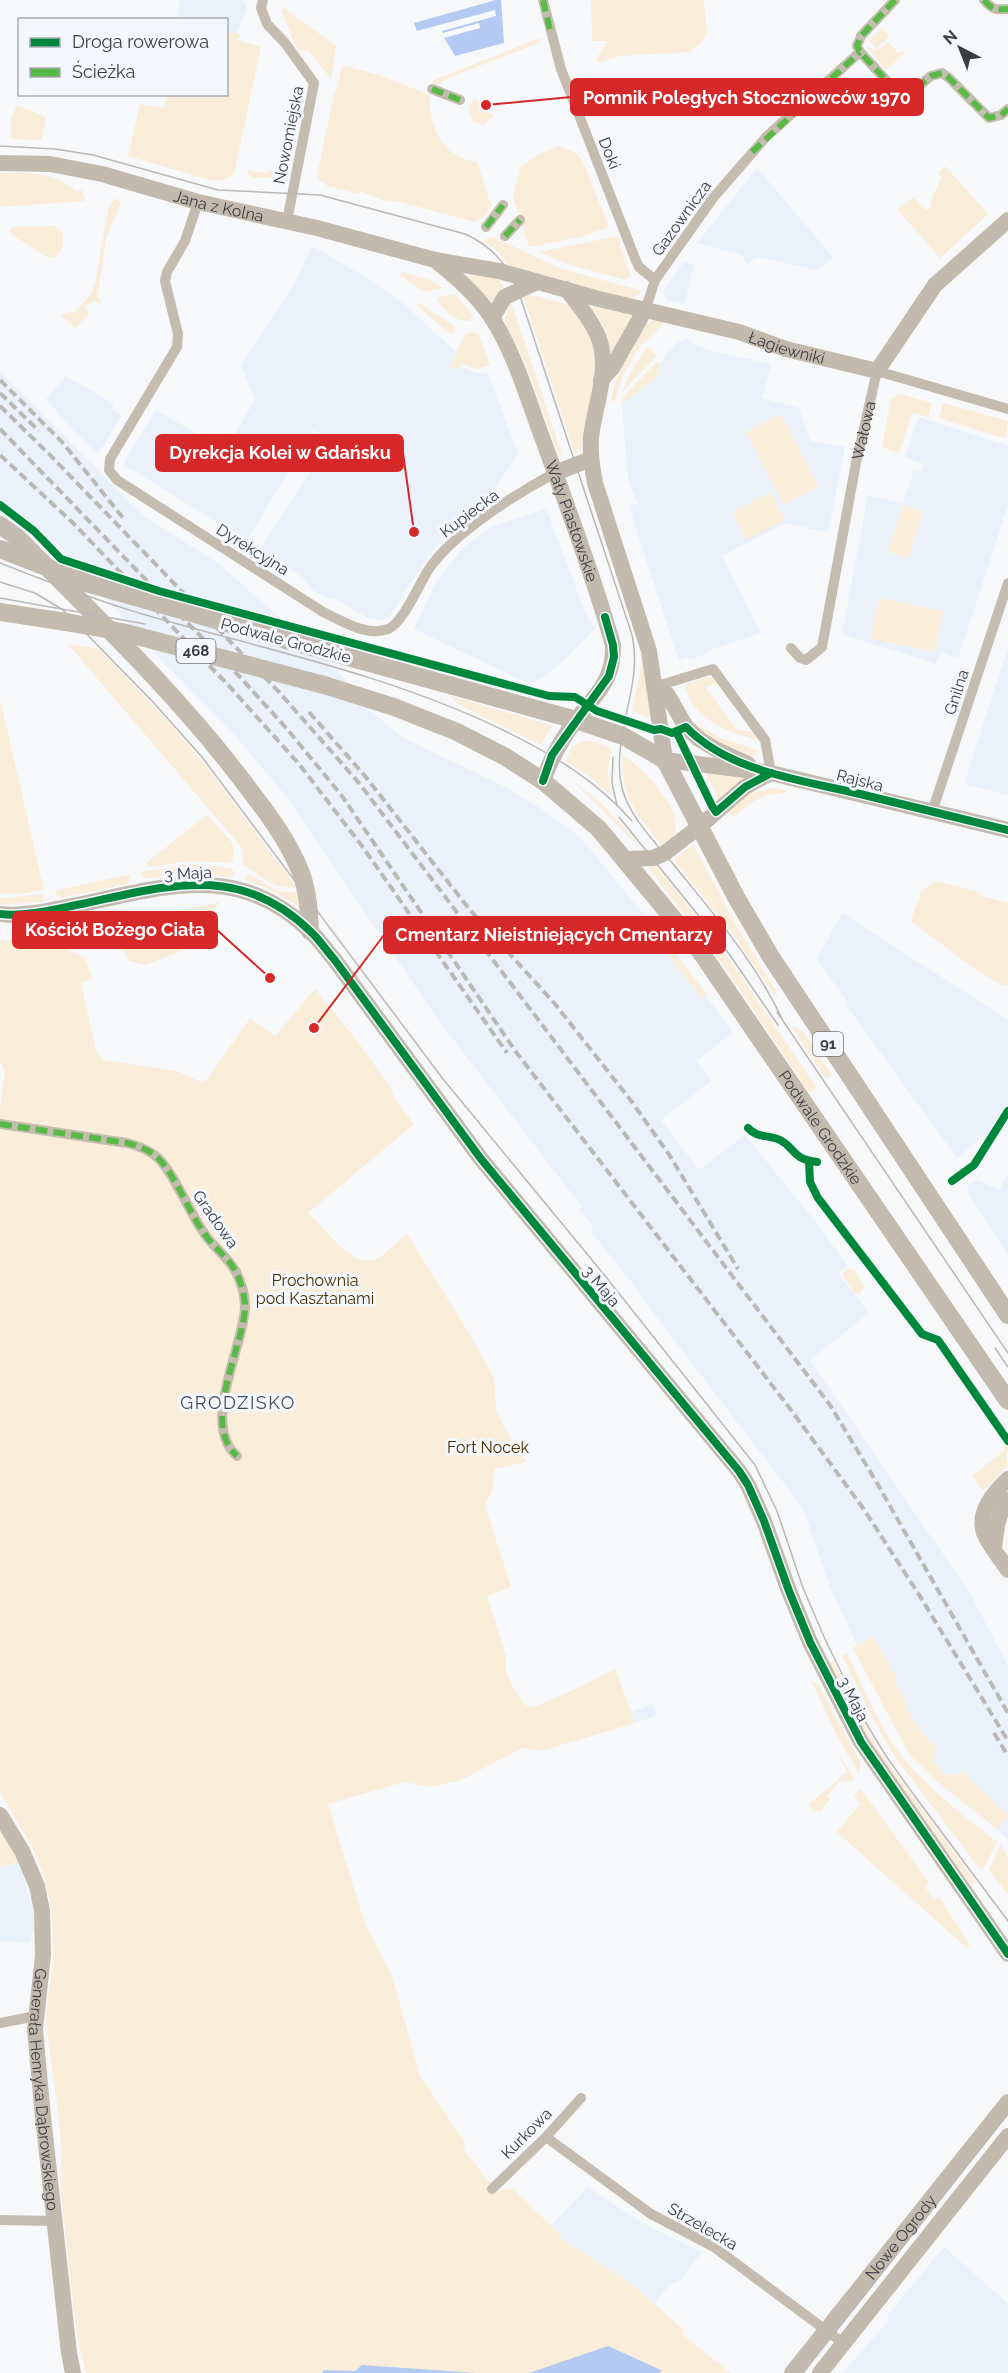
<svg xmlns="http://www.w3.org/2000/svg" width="1008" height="2373" viewBox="0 0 1008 2373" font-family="Raleway,sans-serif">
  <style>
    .built { fill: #eaf1fb }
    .green { fill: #faedda }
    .water { fill: #b4caf2 }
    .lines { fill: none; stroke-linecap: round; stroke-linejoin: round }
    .street { stroke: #c4bcaf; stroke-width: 10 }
    .secondary { stroke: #c2baad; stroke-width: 16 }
    .primary { stroke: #c3bbad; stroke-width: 18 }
    .tram { stroke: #bbb8b4; stroke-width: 1.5 }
    .rail { stroke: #bbb8b4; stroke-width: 4; stroke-dasharray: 9 4.5; stroke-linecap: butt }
    .primary-bridge { stroke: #c3bbad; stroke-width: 18 }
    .quiet { stroke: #58b947; stroke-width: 6; stroke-dasharray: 12 6; stroke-linecap: butt }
    .cycleway-casing { stroke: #f4f7fc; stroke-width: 11 }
    .cycleway { stroke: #00873e; stroke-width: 8 }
    .labels { text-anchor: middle; stroke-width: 6; stroke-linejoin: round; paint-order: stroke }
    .shield { fill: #f4f7fc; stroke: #72757a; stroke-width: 1.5 }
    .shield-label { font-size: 15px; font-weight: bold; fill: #3a3d42 }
    .street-label { font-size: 16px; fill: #3a3d42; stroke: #f4f7fc }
    .park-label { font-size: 16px; fill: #4a3000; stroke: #f4f7fc }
    .neighbourhood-label { font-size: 18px; letter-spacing: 1.5px; fill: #454c57; stroke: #f4f7fc }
    .leader { fill: none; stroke: #d62828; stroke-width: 2 }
    .callout-dot { fill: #d62828; stroke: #f4f7fc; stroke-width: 2 }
    .callout { fill: #d62828; stroke: #d62828; stroke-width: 2 }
    .callout-label { font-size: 18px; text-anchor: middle; font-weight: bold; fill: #fff }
  </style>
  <rect width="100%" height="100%" fill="#f6f8fa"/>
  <g class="built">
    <path d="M180,0H243L247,8L234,39L227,37L226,20H177Z"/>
    <path d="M757,168L833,257L818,270L757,257L748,264L741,255L697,243Z"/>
    <path d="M312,246L362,275L404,304L456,352L452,363L478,373H488L518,454L484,505L447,536L430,554L389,617L382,620L368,618L335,599L324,597L311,589L302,577L260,549L332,438L313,430L247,541L123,464L156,410L225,450L255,400L241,366L295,282Z"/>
    <path d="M684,262L694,264L684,304L667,300L663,292Z"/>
    <path d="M688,338L696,345L707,350L771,364L762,398L799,408L810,441L845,447L828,533L786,523L722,556L761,633L707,651V654L689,660L687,657L679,660L635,526L630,506L638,504L628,481L622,404L656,378L659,364L665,359L664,357L669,350L671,351L675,344Z"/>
    <path d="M0,372L143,515L219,564L333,665L367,707L400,736L507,788L540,808L580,837L683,962L677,967L698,995L703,992L733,1032L696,1061L711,1081L661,1120L699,1170L745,1135L823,1231L847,1266L838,1273L869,1313L810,1360L971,1595L1008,1666V1839L939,1777L888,1709L831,1590L803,1508L655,1315L634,1285L592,1233V1225L579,1210L582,1207L436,1017L286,796L234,734L163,662L59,546L28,519L0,499Z"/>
    <path d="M66,376L114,404L112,409L122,415L98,454L70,427L46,399Z"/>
    <path d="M919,417L1008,446V505L958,658L940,652L936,664L842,634L868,495L903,504L914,470L921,472L924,464L905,457Z"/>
    <path d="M546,509L587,617L595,628L565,659L544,677L530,684L414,629L437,580L464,547L494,526Z"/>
    <path d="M1008,648V795L964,784Z"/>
    <path d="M842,913L1008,1020V1104L992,1129L957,1158L846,1005L848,1003L817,959Z"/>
    <path d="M1008,1174V1255L967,1191L969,1184L978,1180L999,1190Z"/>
    <path d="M653,1704L657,1715L635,1723L631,1712Z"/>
    <path d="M19,1862L37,1923L29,1943L0,1941V1868Z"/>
    <path d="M588,2187L644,2224L702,2252L679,2281L670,2284L654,2304L629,2282L559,2238L561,2235L550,2226Z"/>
    <path d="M944,2247L1008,2304V2373H843L888,2321V2315Z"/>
  </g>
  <g class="green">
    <path d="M591,0H704L707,33L701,43L692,49V52L619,56L599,63L596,59L608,41H592Z"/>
    <path d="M282,7L336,46L331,79L309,51L299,50L296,46L282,12Z"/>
    <path d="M882,28L889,37L877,48L878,50L888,42L898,53L902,51L904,53L886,70L867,48L869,46L873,51L877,49L869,40Z"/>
    <path d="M227,32L240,34L238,40L261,47L234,174L223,180L213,181L128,156L140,104L164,108L167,95L226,94Z"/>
    <path d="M540,38L541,42L446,79L433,88L432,81Z"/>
    <path d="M342,65L379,75L430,95C428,125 443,159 477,162L491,205L484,217L475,222L400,202L382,200L360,191L359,194L327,186L324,182L319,181L317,175L335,90H337Z"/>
    <path d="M475,99L480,103L478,107L480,110L494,115L484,125C473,124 468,115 469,105Z"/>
    <path d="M17,105L46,117L41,140L11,139V119Z"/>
    <path d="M558,146L576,153L583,162L609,227L580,237L529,247L513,197L521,167L538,155Z"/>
    <path d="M945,166L988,214L940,258L898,210L913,197L925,210L930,209L933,195L942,178L938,173Z"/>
    <path d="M246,170L266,173L270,170L286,173L287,177L252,178Z"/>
    <path d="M0,173C26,172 55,172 76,191L82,190L85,201L0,207Z"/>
    <path d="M115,198L121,203L106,238L98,295L101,303H97L95,300L85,306L89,314L75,328L60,314L75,312L91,294L95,283L108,210Z"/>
    <path d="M55,226L61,231C65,242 63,251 53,258L46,257L11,234L10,230L13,227Z"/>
    <path d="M493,237L559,268L642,291L634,298H626L510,267L498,252L483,240Z"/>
    <path d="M614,237L618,238L630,276L626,280L567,264L539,252Z"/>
    <path d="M470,270L499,278L505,289L491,302L468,279Z"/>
    <path d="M402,272L430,280L443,288L424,292L400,275Z"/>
    <path d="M455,295L472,315L469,321C457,323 443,309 437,299L439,296Z"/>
    <path d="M523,295L535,296L569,305L585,326L595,348L596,367L583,438L581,447L575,454Z"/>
    <path d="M417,302L454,326L455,333H448L417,305Z"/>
    <path d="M511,302L563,457L557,451L523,358L506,326L505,318Z"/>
    <path d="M593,306L634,311L636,313L614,352H611L602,323L591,308Z"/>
    <path d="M653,320H664C661,330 649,336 642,345C629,361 619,382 615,402L611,400C615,377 635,330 653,320Z"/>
    <path d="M469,332L478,333L490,365L477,369L462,364L459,370L450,367L464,336Z"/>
    <path d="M647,347L657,355L622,392L632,370Z"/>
    <path d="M657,362L660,367L656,378L622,404L621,399Z"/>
    <path d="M899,394L932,403L928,417L912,413L899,453L882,447L891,399Z"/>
    <path d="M943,403L1008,421L1006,437H999L939,418Z"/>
    <path d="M781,414L819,487L783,505L746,432Z"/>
    <path d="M771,492L785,520L746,540L732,512Z"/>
    <path d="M903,505L923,511L908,558L888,552Z"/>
    <path d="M879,598L943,611L935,652L871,639Z"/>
    <path d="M68,644L99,649L174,728L205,765L296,887C277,892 259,874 244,865L242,848Z"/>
    <path d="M641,653L653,719L632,711L641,668Z"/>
    <path d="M706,677L713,679L717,684L705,687L737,730L752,732L758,740C727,731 693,721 685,685Z"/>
    <path d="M451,696L547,724L552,726L541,745L457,704Z"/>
    <path d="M0,699L44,890L20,894L0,893Z"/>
    <path d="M696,724L721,738L759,751L751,757L736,753L692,727Z"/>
    <path d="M583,741H592L611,748L608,771L610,794L590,777L566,761L572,747Z"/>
    <path d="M623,755C643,768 704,828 661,844C637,815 620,795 623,755Z"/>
    <path d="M706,773L746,777L718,800Z"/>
    <path d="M569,777L603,805L640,846L630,838Z"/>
    <path d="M773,788L787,790L786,793C763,793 750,802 734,817L727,811L750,793Z"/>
    <path d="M207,815L232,843L234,849L232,863L189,861L149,867L146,863Z"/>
    <path d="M693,844L736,925L776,991L777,999L731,931L674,860Z"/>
    <path d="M190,864L230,868L234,871L233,877L183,873L146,879L140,872Z"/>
    <path d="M647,866H657L734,966L816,1087L809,1093L724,966Z"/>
    <path d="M131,874L128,884L60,898L54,891Z"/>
    <path d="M248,875C267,881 276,897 298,891L300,907L267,888L244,880Z"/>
    <path d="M936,881L976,891L982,896L1008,903V985L1003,986L975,969L911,921L921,891Z"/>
    <path d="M45,894L42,902L0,905V898Z"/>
    <path d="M220,902L181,951L146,965L129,961L117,939L114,924Z"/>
    <path d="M65,933L69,950L85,958L92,978L81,983L96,1052L103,1060L177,1071L201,1082L207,1080L250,1018L275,1036L315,989L358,1042L391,1088L395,1099L414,1124L308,1213C325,1227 349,1267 374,1260C382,1258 399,1240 407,1234L469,1333L494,1378L496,1411L515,1447L527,1462L494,1469L492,1491L485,1505L511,1587L487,1596L506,1656V1671L510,1682L524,1704L532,1708L578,1688L615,1669L635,1723L541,1751L522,1748L461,1780L431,1787L404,1782L328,1804L365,1924L392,1976L420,2076L466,2145L463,2149L497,2192L512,2188L561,2235L560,2238L629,2282L684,2330L682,2335L731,2373H86L76,2329L60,2185C65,2134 53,2081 47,2031C44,2006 52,1982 53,1958C54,1924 51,1891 38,1860C28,1836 12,1814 0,1792V1106L5,1073L0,1060V941Z"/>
    <path d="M672,950L707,994L702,1000L667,953Z"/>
    <path d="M794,1026L804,1033L832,1075L826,1079L792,1027Z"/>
    <path d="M848,1269L853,1270L865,1286L859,1294L855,1293L843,1276L844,1272Z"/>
    <path d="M1006,1444L1008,1448L1006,1456L1008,1465L983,1491L972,1476L1005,1450L1003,1446Z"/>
    <path d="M873,1636L897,1679L895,1681L908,1706L906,1708L929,1742L932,1741L938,1748L935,1750L934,1761L944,1774H959L962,1771L1008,1816L997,1829L935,1780L909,1754L853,1648Z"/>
    <path d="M847,1653C864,1689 879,1728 904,1759C931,1791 964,1816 997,1842L985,1865L980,1869L895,1757L873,1719L842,1656Z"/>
    <path d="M833,1661L877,1748L975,1881L971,1885L877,1753L830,1663Z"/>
    <path d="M811,1680L818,1684L861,1764L859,1773L838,1738Z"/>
    <path d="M835,1746L854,1779L852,1781H840L827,1796L830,1799L819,1812L817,1810L815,1812L808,1805L847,1772Z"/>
    <path d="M861,1789L929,1883L924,1886L934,1900L939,1897L970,1945L967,1948L837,1832L861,1803L854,1796Z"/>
    <path d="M0,1829L19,1862L0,1868Z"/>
    <path d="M1001,1844L1008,1858V1895L989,1870Z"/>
  </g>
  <g class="water">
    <path d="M496,0H501L504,43L455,56L444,38L480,28L479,23L443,33L442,31L496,16L495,10L417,31L414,23Z"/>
    <path d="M608,2346L661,2370L660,2373H529Z"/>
    <path d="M362,2365L476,2373H322L324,2370L355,2371Z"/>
  </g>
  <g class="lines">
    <g class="street">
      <path d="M263,0L261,8L267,24L285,43L314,83L287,221"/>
      <path d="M543,0L561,69L636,261L639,267L655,280"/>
      <path d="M895,0L861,36L857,46L860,52L898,93L908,95L931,76L942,73L949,78L989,118L1001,115L1008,109"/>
      <path d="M984,0C993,10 995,10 1008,9"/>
      <path d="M432,89L460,100"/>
      <path d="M198,202L185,241L167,272L165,281L178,334L177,347L110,459L109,470L117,480L323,612C342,621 367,637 388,629C403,623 419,584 429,569C452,534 517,493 555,473"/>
      <path d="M486,227L503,205"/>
      <path d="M505,236L520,220"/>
      <path d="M646,308L655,280L713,198L766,137L860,52"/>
      <path id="s1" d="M791,648L800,658L806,660L822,647L856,463L877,371L1008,409"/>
      <path d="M654,687L713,669L765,740L771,773"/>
      <path d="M932,812L1008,583"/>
      <path d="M0,1124L127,1143C139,1146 150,1150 159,1159C176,1177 189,1212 204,1233C213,1247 228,1257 236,1272C241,1282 245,1296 245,1307C244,1346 200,1424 237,1456"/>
      <path d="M0,2023L36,2016"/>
      <path d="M546,2137L651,2214L714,2247L843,2343"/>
      <path d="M492,2189L546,2137L581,2098"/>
      <path d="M0,2220L54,2221"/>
    </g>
    <g class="secondary">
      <path id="s2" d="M0,163L50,164L102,174L198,202L317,228L435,260L499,271L599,299L739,332L786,349L877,371L935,285L1008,220"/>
      <path id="s3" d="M435,260C456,277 475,293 490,315C514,351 527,397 542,437C567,506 593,575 613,645C614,680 597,693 577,719C562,738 551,758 543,781"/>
      <path d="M566,289C578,304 590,318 598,336C611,368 595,404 591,437C590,453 592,468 595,483L649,651L665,760L771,773L1008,830"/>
      <path d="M492,318L505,297L537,282"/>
      <path d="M601,380L612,368L646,308"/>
      <path d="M555,473L591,459"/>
      <path d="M654,687L667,694L686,727L699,739L717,750L748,764"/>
      <path d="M626,859L653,858L665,853L700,826L745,787L770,773"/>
      <path d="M0,914C27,917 55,909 82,904C167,886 239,862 310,931C319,939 326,950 334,959L481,1159L739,1471L748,1485L764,1521L789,1591L810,1642L861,1742L1008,1954"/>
      <path d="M1008,1479C994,1492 977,1512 984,1533C989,1546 1001,1559 1008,1570"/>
      <path d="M994,1549C996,1531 997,1515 1008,1500"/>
      <path id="s4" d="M0,1815L22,1851L37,1886L42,1911L43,1955L35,2029L43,2117L69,2353L73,2373"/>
      <path id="s5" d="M792,2373L1008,2102"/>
      <path d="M820,2373L1008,2136"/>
    </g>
    <g class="primary">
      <path d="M0,525L18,538C96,617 178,695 245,784C266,811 288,840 301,873C308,892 309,911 310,931"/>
      <path d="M0,549L31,561"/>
      <path d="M0,612L66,622"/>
      <path d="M279,638L576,720L623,736L665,760L736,897L771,957L1008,1315"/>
      <path id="s6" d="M324,685L394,707L457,732L504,756L543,781L599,829L700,951L1008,1401"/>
    </g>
    <g class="tram">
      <path d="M0,146L55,149L93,155L218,190L320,195L465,234C490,245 508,265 518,290L632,635C644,685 610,737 622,788C630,819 658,845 678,870C716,917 756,963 782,1019"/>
      <path d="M0,563C55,585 110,606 167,621C281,653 396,678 503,730C552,754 596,780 632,821"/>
      <path d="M0,582L35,593L63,610L153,702L202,757L443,1079L606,1277L755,1465L777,1511L803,1588L825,1639L866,1723L886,1756L911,1791L1008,1921"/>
      <path d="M0,598L145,624"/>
      <path d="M613,757L612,783L617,805"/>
      <path d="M619,817L727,951L778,1025"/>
      <path d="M777,1012L1008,1353"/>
      <path d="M995,1348L1008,1367"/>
      <path d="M803,2373L1008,2114"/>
    </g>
    <g class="rail">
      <path d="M0,380L62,442L124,519"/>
      <path d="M0,393L39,431"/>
      <path d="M0,406L51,456L279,692L359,783L830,1405L874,1478L1008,1713"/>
      <path d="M0,429L240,677L287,729L342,796L516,1052L788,1406L863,1508L918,1593L1008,1741"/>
      <path d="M0,455L72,522L229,686L299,764L362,846L507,1053"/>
      <path d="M309,712L365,776L470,910L555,1004L632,1102L670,1156L738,1269"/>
      <path d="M994,1733L1008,1756"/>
    </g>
    <g class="primary-bridge">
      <path d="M31,561L90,584L279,638"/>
      <path d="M66,622L122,632L324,685"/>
    </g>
    <g class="quiet">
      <path d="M543,0L550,30"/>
      <path d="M895,0L861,36L857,46L860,52L898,93L908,95L931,76L942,73L949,78L989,118L1001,115L1008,109"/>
      <path d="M984,0C993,10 995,10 1008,9"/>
      <path d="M432,89L460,100"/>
      <path d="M752,152L860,52"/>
      <path d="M486,227L503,205"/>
      <path d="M505,236L520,220"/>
      <path d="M0,1124L127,1143C139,1146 150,1150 159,1159C176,1177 189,1212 204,1233C213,1247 228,1257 236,1272C241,1282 245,1296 245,1307C244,1346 200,1424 237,1456"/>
    </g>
    <defs>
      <g id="cycleway">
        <path d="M0,505L34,531L61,559L159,591L549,696L575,697L597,711L654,730L661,729L672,733L686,727C729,772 802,780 860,794C909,806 959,818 1008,830"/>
        <path d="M677,733L712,806L716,812L745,787L771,773"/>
        <path d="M543,781L552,755L609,676L614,657L613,645L605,617"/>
        <path d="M0,914C27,917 55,909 82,904C167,886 239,862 310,931C319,939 326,950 334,959L481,1159L739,1471L748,1485L764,1521L789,1591L810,1642L861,1742L1008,1954"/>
        <path d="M748,1128C758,1139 768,1134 780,1140C796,1148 791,1159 817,1162"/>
        <path d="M809,1161L810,1182L818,1198L922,1334L938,1340L1008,1441"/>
        <path d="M952,1181L974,1165L1008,1111"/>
      </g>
    </defs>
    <use href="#cycleway" class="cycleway-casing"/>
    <use href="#cycleway" class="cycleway"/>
  </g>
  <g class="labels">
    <g class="shield">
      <rect x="176.5" y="639" width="39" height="24" rx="4.5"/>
      <rect x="813" y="1032" width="30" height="24" rx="4.5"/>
    </g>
    <g class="shield-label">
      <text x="196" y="656">468</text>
      <text x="828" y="1049">91</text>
    </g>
    <g class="street-label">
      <text transform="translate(288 135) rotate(-79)" y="6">Nowomiejska</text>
      <text transform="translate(610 153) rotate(68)" y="6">Doki</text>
      <text dy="6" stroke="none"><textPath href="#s2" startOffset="224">Jana z Kolna</textPath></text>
      <text transform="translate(681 218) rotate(-54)" y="6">Gazownicza</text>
      <text dy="6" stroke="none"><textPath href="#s2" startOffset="810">Łagiewniki</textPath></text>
      <text dy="6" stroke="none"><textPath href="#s1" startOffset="261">Wałowa</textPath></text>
      <text transform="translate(469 513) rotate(-37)" y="6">Kupiecka</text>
      <text dy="6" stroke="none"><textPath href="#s3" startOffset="300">Wały Piastowskie</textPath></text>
      <text transform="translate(253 549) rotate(32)" y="6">Dyrekcyjna</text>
      <text transform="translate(286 640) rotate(15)" y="6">Podwale Grodzkie</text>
      <text transform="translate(956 692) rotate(-72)" y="6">Gnilna</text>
      <text transform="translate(860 780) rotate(14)" y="6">Rajska</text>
      <text transform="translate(188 873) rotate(-3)" y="6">3 Maja</text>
      <text dy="6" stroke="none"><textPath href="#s6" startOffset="686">Podwale Grodzkie</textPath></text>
      <text transform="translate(216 1219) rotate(55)" y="6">Gradowa</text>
      <text transform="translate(602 1286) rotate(50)" y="6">3 Maja</text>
      <text transform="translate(854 1699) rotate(63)" y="6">3 Maja</text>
      <text dy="6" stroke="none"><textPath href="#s4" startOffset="285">Generała Henryka Dąbrowskiego</textPath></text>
      <text transform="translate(526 2133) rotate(-45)" y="6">Kurkowa</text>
      <text transform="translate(703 2226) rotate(30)" y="6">Strzelecka</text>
      <text dy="6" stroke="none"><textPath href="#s5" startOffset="174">Nowe Ogrody</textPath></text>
    </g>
    <g class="park-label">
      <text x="315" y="1286">Prochownia<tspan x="315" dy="18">pod Kasztanami</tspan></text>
      <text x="488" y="1453">Fort Nocek</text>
    </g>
    <g class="neighbourhood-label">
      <text x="238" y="1409">GRODZISKO</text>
    </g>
  </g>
  <path class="leader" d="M486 105L571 97M414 532L403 453M270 978L217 930M314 1028L384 935"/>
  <g class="callout-dot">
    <circle cx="486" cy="105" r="6"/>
    <circle cx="414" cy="532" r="6"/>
    <circle cx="270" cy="978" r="6"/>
    <circle cx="314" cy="1028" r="6"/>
  </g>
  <g class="callout">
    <rect x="571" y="79" width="352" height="36" rx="6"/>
    <rect x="156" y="435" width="247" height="36" rx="6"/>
    <rect x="13" y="912" width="204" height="36" rx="6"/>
    <rect x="384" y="917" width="341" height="36" rx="6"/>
  </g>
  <g class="callout-label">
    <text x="747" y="104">Pomnik Poległych Stoczniowców 1970</text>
    <text x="280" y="459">Dyrekcja Kolei w Gdańsku</text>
    <text x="115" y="936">Kościół Bożego Ciała</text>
    <text x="554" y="941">Cmentarz Nieistniejących Cmentarzy</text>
  </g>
  <rect x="18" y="18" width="210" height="78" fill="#f4f7fc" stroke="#aaadb2" stroke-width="1.5"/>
  <rect x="30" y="38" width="30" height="9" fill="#00873e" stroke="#aaadb2" stroke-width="1.5"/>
  <text x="72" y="48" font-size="18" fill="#3a3d42">Droga rowerowa</text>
  <rect x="30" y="68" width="30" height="9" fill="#58b947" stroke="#aaadb2" stroke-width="1.5"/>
  <text x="72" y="78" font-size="18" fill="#3a3d42">Ścieżka</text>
  <g transform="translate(960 48) rotate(318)" stroke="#f4f7fc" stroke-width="4.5" paint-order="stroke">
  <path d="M0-4.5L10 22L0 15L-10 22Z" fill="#3a3d42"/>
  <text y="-9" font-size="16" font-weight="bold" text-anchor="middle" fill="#3a3d42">N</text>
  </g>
</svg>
